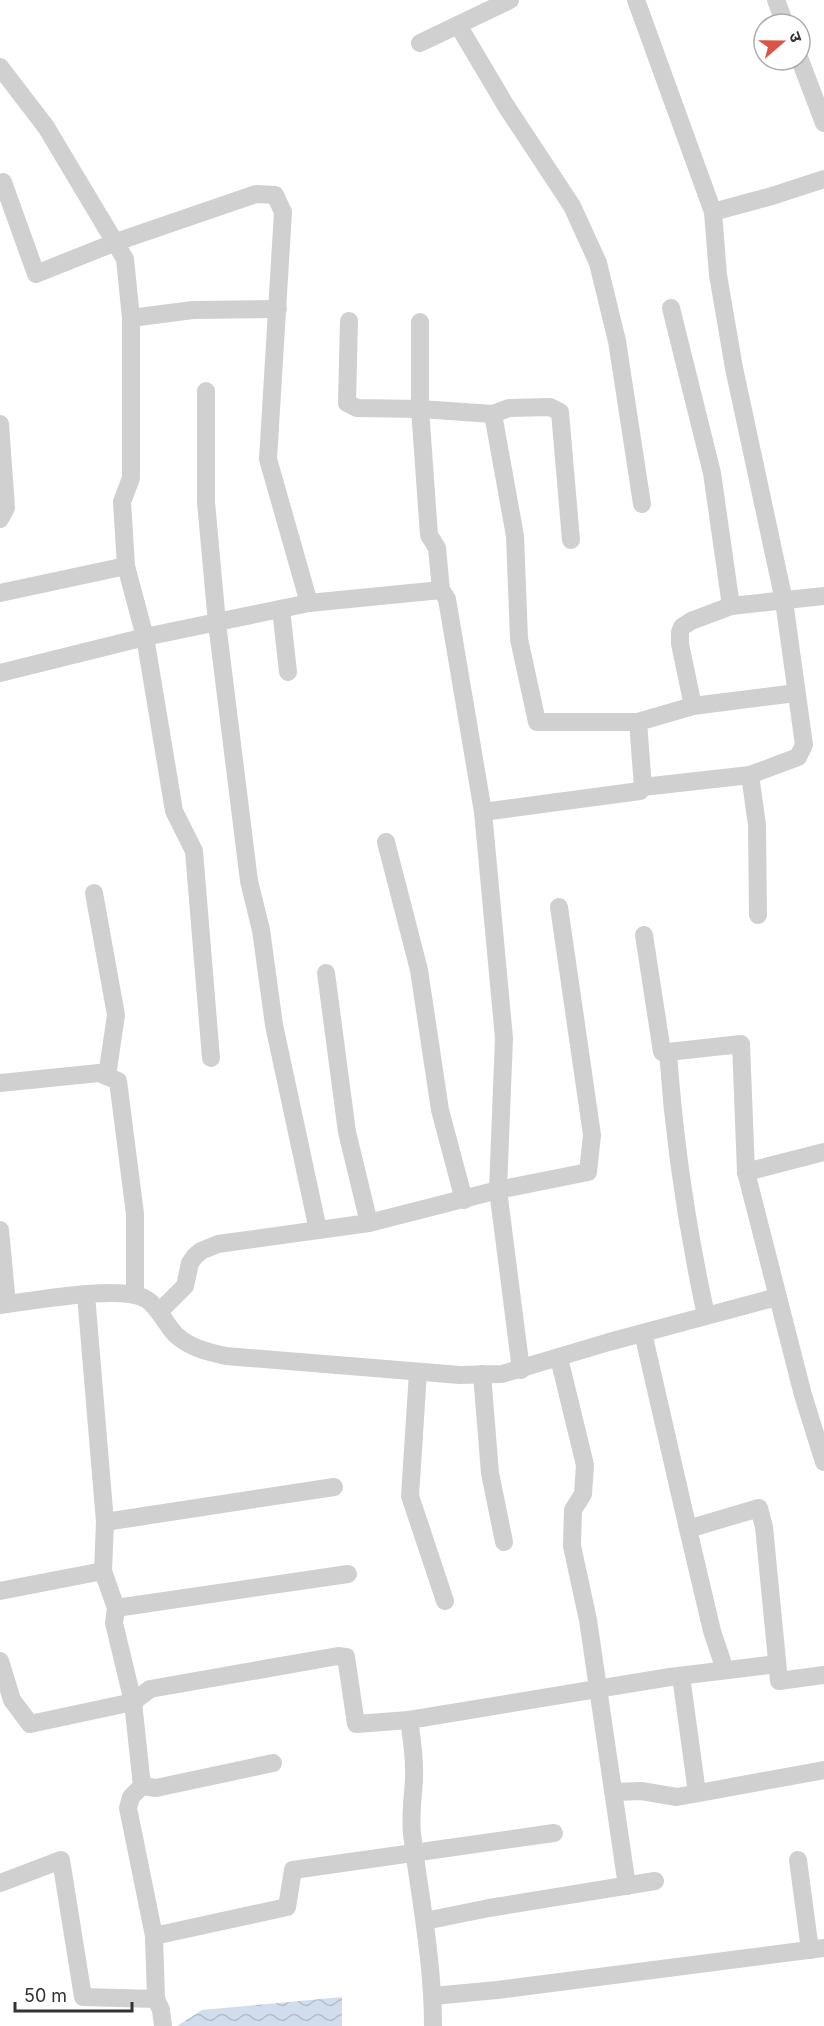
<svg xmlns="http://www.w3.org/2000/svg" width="824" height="2026" viewBox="0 0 824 2026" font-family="Inter,'Noto Sans Devanagari',sans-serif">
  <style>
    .water { fill: url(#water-waves) }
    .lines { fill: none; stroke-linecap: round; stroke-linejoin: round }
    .street { stroke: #d0d0d0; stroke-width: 18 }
  </style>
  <defs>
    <pattern id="water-waves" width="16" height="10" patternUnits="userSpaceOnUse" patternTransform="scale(1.5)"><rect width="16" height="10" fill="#d1ddec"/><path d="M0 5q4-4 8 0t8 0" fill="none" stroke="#b4becb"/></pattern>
  </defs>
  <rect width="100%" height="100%" fill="#fff"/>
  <path class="water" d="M342,1997V2026H177L202,2010Z"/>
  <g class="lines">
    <g class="street">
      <path d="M636,0L713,212L718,275L734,368L784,601L804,745L798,757L750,775"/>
      <path d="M776,0L785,24"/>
      <path d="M458,25L506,106L572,206L598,263L617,341L642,504"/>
      <path d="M420,43L510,0"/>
      <path d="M800,60L824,123"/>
      <path d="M0,67L46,127L125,259L131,318V478L122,502L126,566L145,637L174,811L194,851L211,1058"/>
      <path d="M0,183L3,182L36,274L116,242L256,194L275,195L283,212L268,459L309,603"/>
      <path d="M713,212L772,196L824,179"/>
      <path d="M671,308L712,473L731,606"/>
      <path d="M131,318L193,310L278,309"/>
      <path d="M349,321L347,403L357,408L420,409L493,414L509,408L550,407L560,412L571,540"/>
      <path d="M420,322V409L429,535L437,548L441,590L447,599L483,812L504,1038L498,1190L521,1370"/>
      <path d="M206,391V502L217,623L249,881L261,930L274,1025L318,1230"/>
      <path d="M493,414L515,536L519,639L537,722H638L693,706L796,693"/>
      <path d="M0,424L6,508L0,519"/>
      <path d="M0,593L126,566"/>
      <path d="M281,609L288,672"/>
      <path d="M0,673L145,637L309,603L441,590"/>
      <path d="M693,706L680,644V632L682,627L691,621L731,606L824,596"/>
      <path d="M638,722L643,787"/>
      <path d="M483,812L640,791L643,787L750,775L757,825L758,915"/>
      <path d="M386,842L419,970L440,1110L464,1200"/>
      <path d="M94,893L116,1015L107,1076"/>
      <path d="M644,935L662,1052H668"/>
      <path d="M326,973L347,1132L369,1223"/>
      <path d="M0,1083L99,1073L118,1081L135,1214V1293"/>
      <path d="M746,1172L824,1152"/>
      <path d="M0,1230L7,1304"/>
      <path d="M86,1295L105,1522L103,1571L116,1608L114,1623L133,1702L142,1786"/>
      <path d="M0,1305C32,1301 121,1284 146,1299C159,1307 165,1324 176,1335C190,1348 208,1352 226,1356L460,1375L502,1374L609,1342L777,1297"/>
      <path d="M159,1312L185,1286L190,1263L195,1256L201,1251L218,1244L369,1223L498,1190L588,1172L592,1135L559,907"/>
      <path d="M706,1315C687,1228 674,1140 668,1052L741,1044L746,1172L803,1395L824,1462"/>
      <path d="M643,1333L688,1529L759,1508L764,1527L779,1681L824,1675"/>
      <path d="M559,1358L585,1465L583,1494L573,1510L572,1546L588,1620L627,1886"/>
      <path d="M418,1372L410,1496L445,1601"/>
      <path d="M482,1374L490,1473L504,1542"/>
      <path d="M105,1522L334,1487"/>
      <path d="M688,1529L712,1631L725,1670"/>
      <path d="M0,1591L103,1571"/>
      <path d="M116,1608L348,1574"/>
      <path d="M0,1661L12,1700L30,1724L133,1702L150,1689L338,1656L346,1657L356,1724L409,1720"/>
      <path d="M681,1676L697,1793"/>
      <path d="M142,1786L131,1797L128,1808L154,1936L156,1999L161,2010L163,2026"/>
      <path d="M142,1786L156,1788L273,1763"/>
      <path d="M614,1792L641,1791L677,1797L824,1770"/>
      <path d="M798,1860L810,1950"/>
      <path d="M0,1883L61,1860L83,1997L156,1999"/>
      <path d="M425,1921L489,1908L655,1881"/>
      <path d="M154,1936L287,1907L293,1870L554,1833"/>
      <path d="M433,1996L497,1990L824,1948"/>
      <path d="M433,2026C433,1961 420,1898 412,1834C410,1815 413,1798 414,1779C415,1759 412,1739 409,1720L670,1677L777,1664"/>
    </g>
  </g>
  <g transform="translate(782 42) rotate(70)"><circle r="28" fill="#ffffff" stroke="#adadad" stroke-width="1.5"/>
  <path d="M0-4.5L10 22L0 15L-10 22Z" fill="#da5545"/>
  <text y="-9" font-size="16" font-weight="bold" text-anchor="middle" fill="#333333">उ</text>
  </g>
  <path d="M15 2002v9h117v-9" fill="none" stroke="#333333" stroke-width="3"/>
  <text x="24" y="2002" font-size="18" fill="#333333" stroke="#ffffff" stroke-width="4.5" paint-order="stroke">50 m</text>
</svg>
